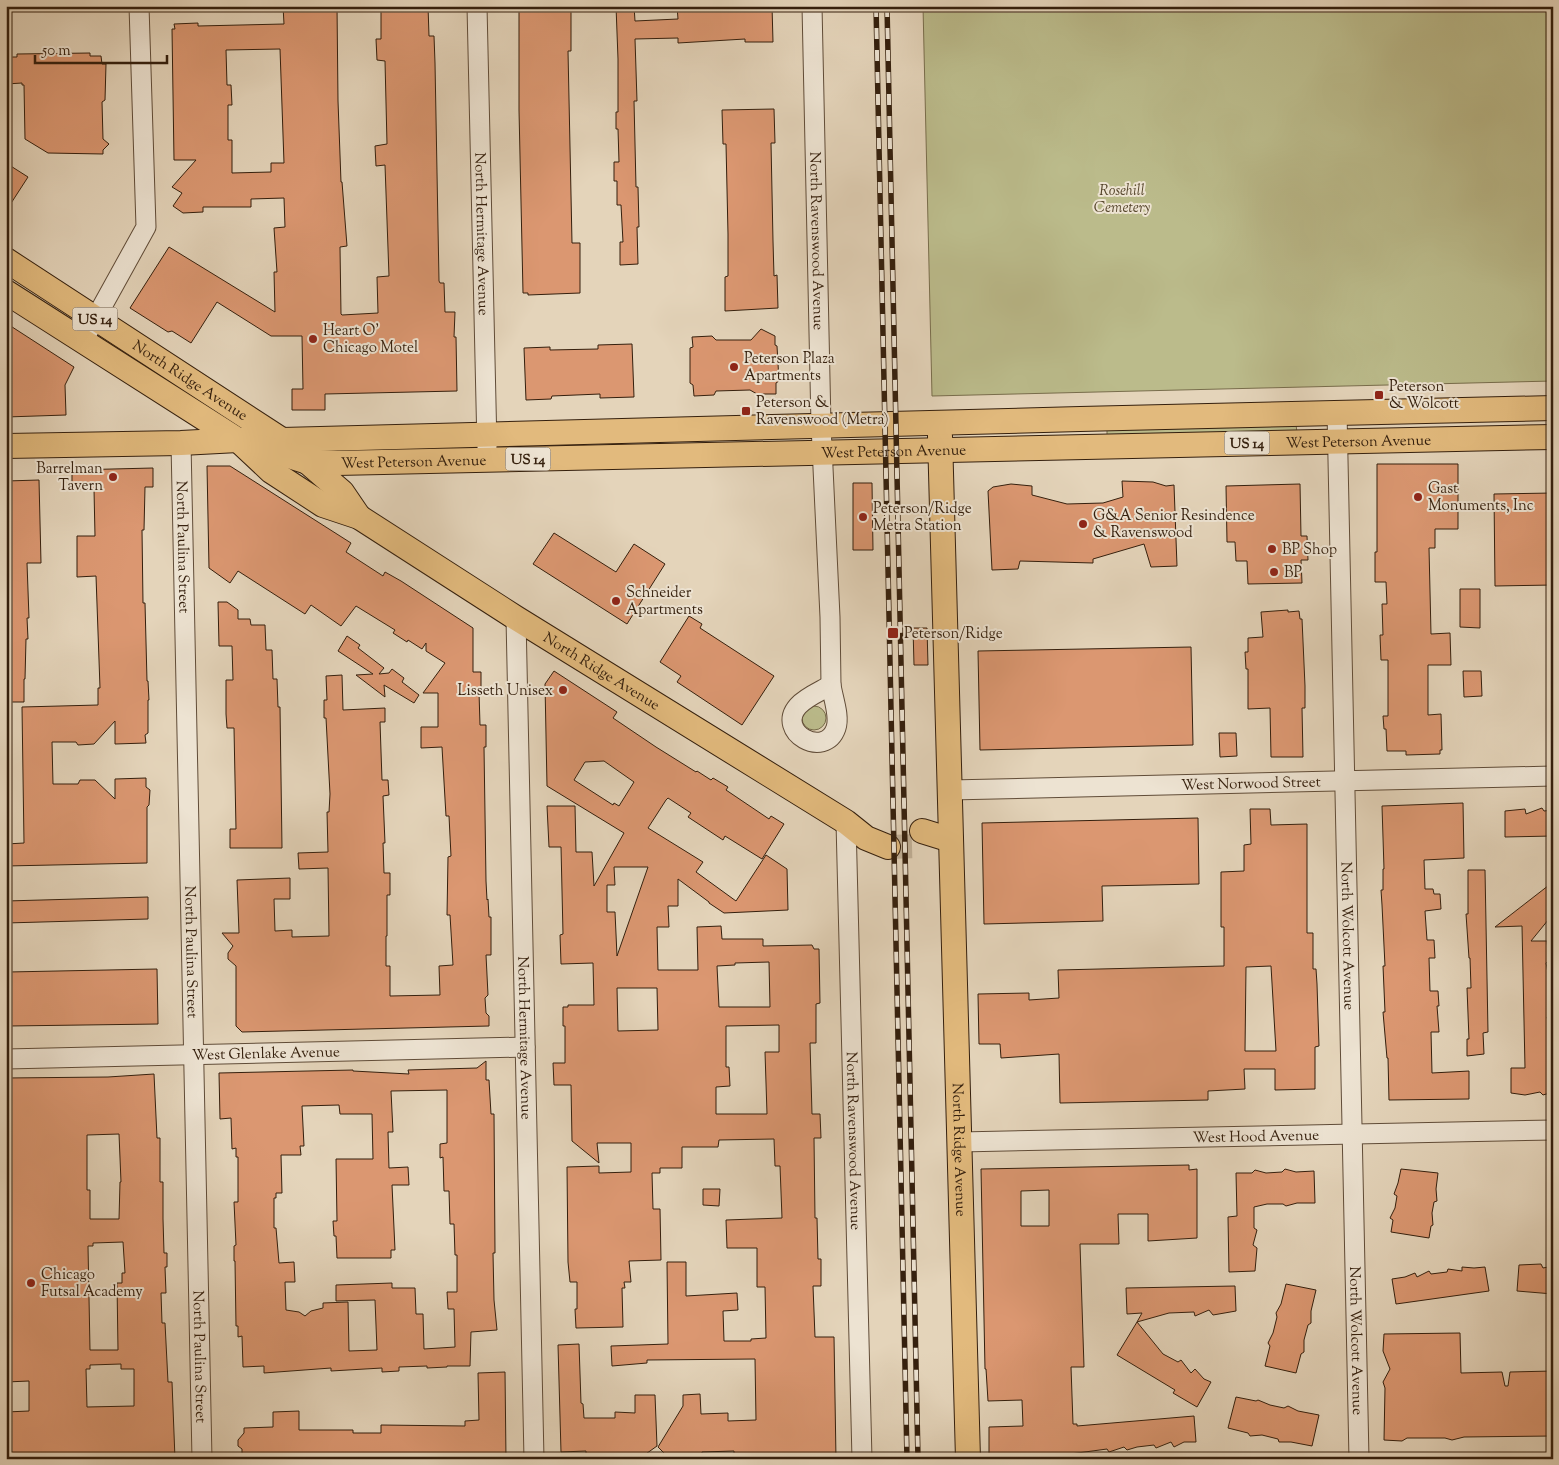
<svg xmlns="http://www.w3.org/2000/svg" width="1559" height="1465" viewBox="0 0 1559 1465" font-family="'Sorts Mill Goudy',serif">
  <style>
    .green { fill: #bbbb8b; stroke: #786d4c }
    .building { fill: #db9771; stroke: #341f0d; fill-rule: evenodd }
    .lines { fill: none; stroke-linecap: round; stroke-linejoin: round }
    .major-tunnel { stroke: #c1b097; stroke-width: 24; stroke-dasharray: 24 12; stroke-linecap: butt }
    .minor-casing { stroke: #604c38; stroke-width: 21 }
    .major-casing { stroke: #341f0d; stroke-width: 26 }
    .minor { stroke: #ede3d2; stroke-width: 19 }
    .major { stroke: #e2ba7d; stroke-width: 24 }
    .rail-casing { stroke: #341f0d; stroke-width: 5.5 }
    .rail { stroke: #ede3d2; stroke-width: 4; stroke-dasharray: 11; stroke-linecap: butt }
    .poi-dot { fill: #8f2418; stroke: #ede3d2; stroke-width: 2 }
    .labels { text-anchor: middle; stroke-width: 4; stroke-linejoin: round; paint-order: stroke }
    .shield { fill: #ede3d2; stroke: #6c5a48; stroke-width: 1 }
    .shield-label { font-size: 14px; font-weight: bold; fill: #341f0d }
    .park-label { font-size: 15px; font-style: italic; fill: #56462c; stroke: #ede3d2 }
    .street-label { font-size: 15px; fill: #341f0d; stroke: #ede3d2 }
    .poi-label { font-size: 15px; fill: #341f0d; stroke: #ede3d2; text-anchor: start }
  </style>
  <rect width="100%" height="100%" fill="#e4d4ba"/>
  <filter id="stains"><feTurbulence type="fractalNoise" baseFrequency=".004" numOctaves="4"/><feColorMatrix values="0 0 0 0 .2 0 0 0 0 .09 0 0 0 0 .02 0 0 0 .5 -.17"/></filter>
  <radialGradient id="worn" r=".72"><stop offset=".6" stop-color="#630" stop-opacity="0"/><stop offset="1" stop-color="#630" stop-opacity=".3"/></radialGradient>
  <g class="green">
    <path d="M923,6H1553V381L932,396Z"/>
    <path d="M1296,424L1297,433L1107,437V430Z"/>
    <circle cx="814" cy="718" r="12"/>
  </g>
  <g class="building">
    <path d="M283,6H337L338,101L341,182H342L347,246L340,247L341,314L342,315L378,313L377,277L389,276L385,165L376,166L375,146L387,144L385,61L377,60L376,39H381V6H428L429,36H434L435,63L439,281L440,283H444L445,312H455L454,337H456L457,391L325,394V410H292V389H303L302,336H271L217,302L191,343L172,331L168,332L130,308L169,247L275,312L274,272H277L274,228L285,227L284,198L251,199V207H203V212L183,213L173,206L182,193L172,187L196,160H174L172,29H175L174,24L198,23V26L284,24ZM280,49L284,163H271V172L232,173V140H228V105H232L231,85H227L226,50Z"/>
    <path d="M521,6H571V51H568L572,243H580V293L528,295V293H523L519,110V10H521Z"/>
    <path d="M616,6H634L635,21L678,19L677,6H772L773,42H745V39L678,43V38L635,39L637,101H634L636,187H638L639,227H637L638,264L620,265V242H623L621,205H617V181H614V162H619L618,129H616V112H618V59Z"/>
    <path d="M90,53V56H101L102,64H106L105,100L102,102L103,139L109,144L103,150V154L48,153L25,139L24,85H22V83L6,84V57H17V54Z"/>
    <path d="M774,109L775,143H771L773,241L774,276L777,275L778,308L725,311V277L728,276V234L726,144H723L722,110Z"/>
    <path d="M6,163L28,177L6,211Z"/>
    <path d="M6,323L74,367L65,385L66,415L6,417Z"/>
    <path d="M761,329L775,336V345L777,346L779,381L776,383V394H757L750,390L716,391L714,395L694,396L693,385L690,383V348L693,347L692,337L712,336L716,340H751Z"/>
    <path d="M632,344L634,397L600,398V394L552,396L551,399L526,400L524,348L550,347V350L598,349V345Z"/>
    <path d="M1377,464H1458V529H1435V548H1429L1431,634L1450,633L1451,665H1428V715L1441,714L1442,750H1440V754L1406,755V751H1387L1386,729H1384L1383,716H1388V660H1381L1380,635H1383L1382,604H1387L1386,582H1375V552H1377Z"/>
    <path d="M207,466H230L351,543L346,552L383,576L385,572L401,581L473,628V672H481V692H479L480,725H486V747H484L486,881L487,900L488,899L489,917H491V955H486L488,995L485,998L486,1013L489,1016V1026L242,1032L236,1026V966L228,959V953L233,946L222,933H239L237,880L290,878V899H274L275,931L292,930V937L329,936L328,868L299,869L298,853L328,852L327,812H329L330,794L326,718H324V700H327L326,676L342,675L343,710L385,708V722H380L382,780H388L389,795L383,796L385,843H383L384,873H390V895H387V936H386V966H390V996L440,995L439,966L453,965L450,915H447L448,857L451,856L449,816H446L442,747L421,748V727H438V693H423L445,663L426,651V643L422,649L408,640L407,642L393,633L395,630L356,606L341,626L311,605L305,614L238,571L230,583L209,568Z"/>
    <path d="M153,468V487H145L144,530H142L143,603H145L147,681H148L149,700H148V733L145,735L146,743L115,744V721L94,744L78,745L76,742H52L53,784H78L80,780H95L115,799V779L146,778V787L150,790L149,805L147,807V863L6,866V844L24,843L22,707L98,705V688H100L96,576L77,577V536H95L94,489H72V470Z"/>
    <path d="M39,480L41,563H27L29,618H27L28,639H26L25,679H24V702H6V683H9V650L8,619H6V481Z"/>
    <path d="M1122,481L1153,482L1166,486L1174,485L1177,566L1151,567L1144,544L1093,559V563L1020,561L1018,569L992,570L988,491L993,487L1011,484L1032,486V495L1067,504L1103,503L1123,497Z"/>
    <path d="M853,483H872L873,550H853Z"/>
    <path d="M1300,484L1301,536H1307L1308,560H1301L1302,583L1248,584L1247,561H1236L1235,542H1227L1226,486Z"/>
    <path d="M1553,493V585L1495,586L1494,494Z"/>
    <path d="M554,533L616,572L634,544L665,564L627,624L533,564Z"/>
    <path d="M1460,589H1480V628L1460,627Z"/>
    <path d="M218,602H227L238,610V619H250L251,625H265L266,650H272L273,679H277L278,707H280L282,848H230V829H236L234,728H227L226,714V680H233L232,646H219Z"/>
    <path d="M1288,610V612L1299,611L1300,619H1302L1305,686V708H1302L1303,757H1271L1270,708L1248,709V669H1246L1245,652H1248V638L1263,637L1261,612Z"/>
    <path d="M689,616L702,624L700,628L774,676L742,725L677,682L681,676L660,662Z"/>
    <path d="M913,628H927L928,665H914Z"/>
    <path d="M347,636L360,645L358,648L384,668L379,674L389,673L392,669L404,678L402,682L419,695L414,703L384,685L385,697L356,675L373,674L338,651Z"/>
    <path d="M1191,647L1193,745L980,750L978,651Z"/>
    <path d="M554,671L617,712L613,718L656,747L696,772L697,771L711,780L713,778L728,787L726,790L769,819L771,816L784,824L762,859L725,836L723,840L688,817L691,813L668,798L666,800L648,828L703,862L696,872L736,901L766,855L787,869L788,910L724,913L709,903V902L678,879V906H668L669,927H657L658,970H698L697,927L721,926L722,939H763V946L812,945L814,949H819L820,1003L816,1004V1043H810L812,1114H820L821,1138H814L815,1218H817L818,1259H821V1286H813L815,1337H834L836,1459H754V1455H734V1451L702,1452V1455L668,1457L658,1447L683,1406V1395L700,1394L701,1414L728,1413V1421L756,1420L755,1359L647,1360V1363L612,1366L611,1346L668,1344L667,1262H686V1296L737,1293L738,1310L723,1311L724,1341H751V1339L766,1338L765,1287H757V1248H727L726,1220L782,1218L780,1166H775L774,1139L719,1140L718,1147H682V1168H660V1173H652L653,1209H660L661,1260L629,1261L631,1282H624L625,1288H622L623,1327L576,1328L575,1309H577V1282H570L568,1262L567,1167L599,1166V1173L631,1172V1143H597L599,1163L572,1141L571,1085H554L553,1063H565V1026H563V1007H568V1005H594L593,963L561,964L560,935L563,934L561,847H549L547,806H575L576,852H592L594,886L624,833L547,786L545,684ZM604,761L634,782L619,806L614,803L613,805L574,780L585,762ZM614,867H648L617,956L615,912H607V885H615ZM769,962L770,1007H719L717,966L735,965V963ZM617,988H657L658,1030L618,1031ZM779,1025V1052H765L767,1114H716V1087L730,1086L729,1067H726V1026Z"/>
    <path d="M1463,671H1481L1482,696L1464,697Z"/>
    <path d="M1219,733H1236L1237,756L1220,757Z"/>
    <path d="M1463,803L1464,858L1424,860L1425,889H1433L1434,894H1440L1441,909L1425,911L1427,940H1434L1435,958H1429L1430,991H1438L1439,1006H1437L1439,1032H1431L1432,1073L1469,1071V1099L1389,1100L1388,1058H1387L1383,1012H1385L1383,966H1385L1382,905L1381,890H1383V869H1384L1382,806Z"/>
    <path d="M1542,808L1544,811L1553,810V836L1505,837V811L1525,809L1526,814Z"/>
    <path d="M1250,809H1270L1271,825L1307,824V933H1313V969H1316L1317,984L1319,1046L1315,1047V1089L1275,1090V1069H1244L1245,1089L1208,1091V1100L1060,1103L1059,1054L1001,1058L1000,1044H979L978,994L1029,993V1000L1059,998L1058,970L1224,966V927H1221V872L1244,871V845L1251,844ZM1271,966L1276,1051H1245L1246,967Z"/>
    <path d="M1198,818L1199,884L1102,886L1103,921L984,924L982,823Z"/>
    <path d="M1468,870H1485L1488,1032L1483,1033L1484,1054L1467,1056V1039H1469L1467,988H1471L1470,958H1469L1466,914H1468Z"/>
    <path d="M1553,882V914L1531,941H1547L1549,960L1546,963L1549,978L1548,979V1004L1551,1014L1547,1017L1551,1033L1549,1034L1548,1067H1553V1092L1543,1095L1540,1092L1525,1095L1511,1093V1068H1525L1522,926L1495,927Z"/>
    <path d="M148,897V919L6,923V901Z"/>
    <path d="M157,969L158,1024L9,1026L8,972Z"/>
    <path d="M486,1061V1080H489L491,1114H494L495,1253H493L494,1300L497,1330L471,1332L470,1366H447V1367L427,1368V1366L399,1367V1371L382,1372V1368L331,1371V1368L264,1373V1366L243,1367L242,1336L238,1337V1326H236L235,1261H234V1246L236,1245L234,1202H238V1157H236V1148L232,1149L231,1118L220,1119L219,1073L353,1070V1071L409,1074L408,1070L477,1068ZM447,1090V1143L440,1144V1158L443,1157L444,1191H449L450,1224H454L455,1255H457V1292H447L448,1309H454L455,1347L424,1349L423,1314H416L415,1288H392V1283L336,1285V1301L375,1300L377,1350L349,1351L348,1302L323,1303V1308L311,1311L305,1316L299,1312L286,1310L285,1282H295L294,1262L279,1263L276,1228H274V1198H276V1193H282L281,1155H301L300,1146H304L302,1106L339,1105L340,1114H372L373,1159H336L337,1221H333L334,1236H336L337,1258H391V1250H395L392,1185H409L408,1167L389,1168L388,1132H393L391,1091Z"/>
    <path d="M154,1074L157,1138H160V1182H163V1219L164,1253H167V1267H165L166,1293H161L162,1323H165L168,1382H172L175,1459H6V1412L29,1411V1381L6,1382V1078L108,1077ZM119,1134L121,1182H120L119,1219H90V1190H87V1135ZM123,1242L125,1273H122V1283H117L118,1350H90L88,1246H93V1243ZM121,1364V1369H134V1406L87,1407L86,1369H90V1365Z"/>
    <path d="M1189,1165V1170L1197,1169V1238L1148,1241V1214H1118L1119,1244H1080L1084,1367H1071L1073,1424H1077V1426L1194,1416L1196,1442H1184L1174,1447L1171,1442L1156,1448L1154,1445L1137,1447L1127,1450L1124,1447L1109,1452L1107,1449L1070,1454L1068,1456L989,1458V1427L1023,1426L1022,1400L988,1401L986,1369H985L981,1169ZM1049,1190V1226H1021V1191Z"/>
    <path d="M1285,1169L1296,1172L1314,1171L1315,1203H1297L1286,1206L1283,1204H1267L1254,1207V1228L1257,1230L1253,1245L1257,1248L1255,1271L1229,1272L1228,1217L1237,1216L1236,1173H1252L1255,1170L1266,1173L1282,1172Z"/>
    <path d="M1401,1169L1438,1173L1436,1189L1437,1201L1434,1202L1432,1213L1433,1225L1431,1226L1429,1238L1391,1232L1393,1220L1390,1218L1395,1208L1397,1196L1394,1194L1398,1183Z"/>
    <path d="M703,1189H720L719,1206L703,1205Z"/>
    <path d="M1541,1264L1543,1268L1553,1266V1294L1517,1291L1519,1265Z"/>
    <path d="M1462,1267L1474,1268L1485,1267L1489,1291L1396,1304L1392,1279L1405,1277L1415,1273L1417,1277L1429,1271L1431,1274L1447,1272L1448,1269L1462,1271Z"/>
    <path d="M1286,1284L1316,1290L1311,1311V1323L1308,1325L1304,1340V1352L1301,1354L1296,1373L1265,1366L1270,1346L1268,1343L1273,1333L1277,1317L1276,1313L1281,1304Z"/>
    <path d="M1235,1286L1236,1311L1213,1315L1209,1310L1195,1316L1194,1312L1169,1313L1137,1322L1142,1313L1127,1314L1126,1288Z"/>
    <path d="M1137,1322L1163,1354L1178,1362L1181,1360L1191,1373L1195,1369L1204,1379L1211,1382L1197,1407L1173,1393L1175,1390L1117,1355Z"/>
    <path d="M1460,1333L1461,1373L1502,1372L1505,1386H1508L1510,1372L1553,1371V1436L1464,1437L1452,1440L1445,1438H1407L1402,1441L1384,1440L1385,1388L1383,1382L1390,1369L1383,1351L1384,1334Z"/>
    <path d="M579,1344L581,1403L583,1404L584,1418H615V1412L635,1413V1395H655L657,1446L643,1456L586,1457V1451L561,1452L558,1345Z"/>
    <path d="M505,1372L506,1459H242V1449L238,1446V1440L244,1433V1428L273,1427V1412L299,1411V1430H353V1433H381V1425L465,1426V1421L479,1420L478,1373Z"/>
    <path d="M1236,1397L1256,1401L1258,1400L1270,1405L1284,1408L1288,1406L1298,1411L1319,1415L1312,1446L1291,1442H1279L1278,1439L1262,1435L1250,1436L1248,1433L1228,1428Z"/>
  </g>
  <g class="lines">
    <path class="major-tunnel" d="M888,847L922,846"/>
    <defs>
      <g id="minor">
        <path id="s1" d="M477,6L487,447"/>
        <path id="s2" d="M812,6L821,425L830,617L831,685"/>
        <path d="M83,341L146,227L139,6"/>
        <path id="s3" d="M1337,412L1359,1459"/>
        <path id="s4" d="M181,443L202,1459"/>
        <path id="s5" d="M516,618L534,1459"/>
        <path d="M831,685C833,698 840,716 836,728C825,760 775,732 798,706C806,697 821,691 831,685Z"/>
        <path id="s6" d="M950,790L1553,776"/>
        <path id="s7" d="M846,822L862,1459"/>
        <path id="s8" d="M6,1059L525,1047"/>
        <path id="s9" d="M960,1142L1553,1130"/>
      </g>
      <g id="major">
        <path id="s10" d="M6,260L282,440L342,492L359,517"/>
        <path id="s11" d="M6,292L238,440L271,471L323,505L359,517L516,618L846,822L866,838L888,847"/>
        <path id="s12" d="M940,436L968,1459"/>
        <path d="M6,446L181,443L238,440H282L1080,419L1553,408"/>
        <path id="s13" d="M261,447L308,462L337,463L1553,437"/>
        <path d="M922,831L951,840"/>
      </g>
    </defs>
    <use href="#minor" class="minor-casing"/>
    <use href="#major" class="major-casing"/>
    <use href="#minor" class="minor"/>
    <use href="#major" class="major"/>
    <defs>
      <g id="rail">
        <path d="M876,6L907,1459"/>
        <path d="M887,6L918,1459"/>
      </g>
    </defs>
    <use href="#rail" class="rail-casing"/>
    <use href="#rail" class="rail"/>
  </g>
  <g class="poi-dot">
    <circle cx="313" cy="339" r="5"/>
    <circle cx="734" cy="367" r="5"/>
    <rect x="1374" y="390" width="10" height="10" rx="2.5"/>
    <rect x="741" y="406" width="10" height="10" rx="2.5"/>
    <circle cx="113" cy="477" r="5"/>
    <circle cx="1418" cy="497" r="5"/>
    <circle cx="863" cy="517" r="5"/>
    <circle cx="1083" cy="524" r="5"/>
    <circle cx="1272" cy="549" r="5"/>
    <circle cx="1274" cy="572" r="5"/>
    <circle cx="616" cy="601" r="5"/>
    <rect x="887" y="627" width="12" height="12" rx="2.5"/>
    <circle cx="563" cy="690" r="5"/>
    <circle cx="31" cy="1283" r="5"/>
  </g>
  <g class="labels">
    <g class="shield">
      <rect x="72.5" y="307.5" width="45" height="23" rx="4"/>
      <rect x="1224.5" y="431.5" width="45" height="23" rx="4"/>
      <rect x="505.5" y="447.5" width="45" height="23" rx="4"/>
    </g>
    <g class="shield-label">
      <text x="95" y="324">US 14</text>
      <text x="1247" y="448">US 14</text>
      <text x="528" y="464">US 14</text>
    </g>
    <g class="park-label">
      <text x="1122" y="195">Rosehill<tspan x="1122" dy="17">Cemetery</tspan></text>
    </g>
    <g class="street-label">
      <text dy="5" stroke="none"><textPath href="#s1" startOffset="228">North Hermitage Avenue</textPath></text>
      <text dy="5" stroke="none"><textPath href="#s2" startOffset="235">North Ravenswood Avenue</textPath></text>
      <text dy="5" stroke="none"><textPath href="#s10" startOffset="220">North Ridge Avenue</textPath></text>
      <text dy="5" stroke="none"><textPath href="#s13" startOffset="1100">West Peterson Avenue</textPath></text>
      <text dy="5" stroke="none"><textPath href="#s13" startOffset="635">West Peterson Avenue</textPath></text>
      <text dy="5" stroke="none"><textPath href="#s13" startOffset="155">West Peterson Avenue</textPath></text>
      <text dy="5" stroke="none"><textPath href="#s4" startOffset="104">North Paulina Street</textPath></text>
      <text dy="5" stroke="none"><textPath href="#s11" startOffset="708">North Ridge Avenue</textPath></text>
      <text dy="5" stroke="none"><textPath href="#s6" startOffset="301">West Norwood Street</textPath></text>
      <text dy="5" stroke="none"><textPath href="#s3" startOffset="524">North Wolcott Avenue</textPath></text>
      <text dy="5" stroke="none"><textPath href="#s4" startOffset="509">North Paulina Street</textPath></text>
      <text dy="5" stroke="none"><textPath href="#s5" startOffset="420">North Hermitage Avenue</textPath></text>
      <text dy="5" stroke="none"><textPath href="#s8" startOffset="260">West Glenlake Avenue</textPath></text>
      <text dy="5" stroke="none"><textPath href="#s9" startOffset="296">West Hood Avenue</textPath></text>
      <text dy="5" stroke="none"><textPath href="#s7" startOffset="319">North Ravenswood Avenue</textPath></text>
      <text dy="5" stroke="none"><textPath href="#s12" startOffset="714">North Ridge Avenue</textPath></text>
      <text dy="5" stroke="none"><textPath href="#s3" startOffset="929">North Wolcott Avenue</textPath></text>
      <text dy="5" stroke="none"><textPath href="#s4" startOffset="914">North Paulina Street</textPath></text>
    </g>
    <g class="poi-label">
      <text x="323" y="335">Heart O'<tspan x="323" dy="17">Chicago Motel</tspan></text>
      <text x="744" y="363">Peterson Plaza<tspan x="744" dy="17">Apartments</tspan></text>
      <text x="1389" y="391">Peterson<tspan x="1389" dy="17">&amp; Wolcott</tspan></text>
      <text x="756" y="407">Peterson &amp;<tspan x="756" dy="17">Ravenswood (Metra)</tspan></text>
      <text x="103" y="473" text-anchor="end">Barrelman<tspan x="103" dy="17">Tavern</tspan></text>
      <text x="1428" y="493">Gast<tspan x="1428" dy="17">Monuments, Inc</tspan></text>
      <text x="873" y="513">Peterson/Ridge<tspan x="873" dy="17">Metra Station</tspan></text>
      <text x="1093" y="520">G&amp;A Senior Resindence<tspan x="1093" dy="17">&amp; Ravenswood</tspan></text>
      <text x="1282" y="554">BP Shop</text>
      <text x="1284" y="577">BP</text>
      <text x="626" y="597">Schneider<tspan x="626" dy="17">Apartments</tspan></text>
      <text x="904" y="638">Peterson/Ridge</text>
      <text x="553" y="695" text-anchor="end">Lisseth Unisex</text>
      <text x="41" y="1279">Chicago<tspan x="41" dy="17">Futsal Academy</tspan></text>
    </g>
  </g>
  <rect width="1559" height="1465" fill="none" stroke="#e4d4ba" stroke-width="25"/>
  <rect x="8" y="8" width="1544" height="1450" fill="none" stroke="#341f0d" stroke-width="2.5"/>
  <rect x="12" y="12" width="1534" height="1440" fill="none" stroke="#341f0d"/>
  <path d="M35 55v8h132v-8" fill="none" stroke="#341f0d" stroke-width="2.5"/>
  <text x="42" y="55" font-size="15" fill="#341f0d" stroke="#ede3d2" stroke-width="4" paint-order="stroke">50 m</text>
  <rect width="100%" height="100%" filter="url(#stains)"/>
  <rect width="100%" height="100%" fill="url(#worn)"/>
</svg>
